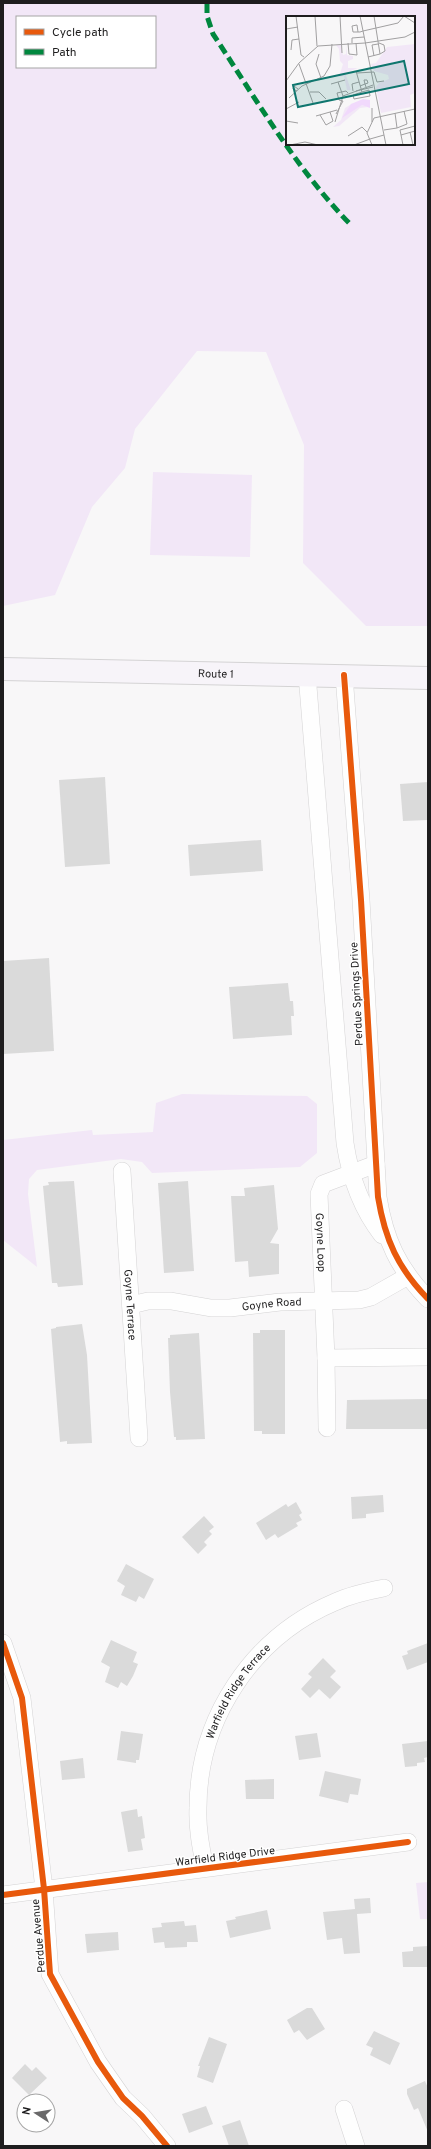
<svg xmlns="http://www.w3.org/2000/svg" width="431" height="2149" viewBox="0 0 431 2149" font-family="Overpass,sans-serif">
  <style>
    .green { fill: #f2e7f7; fill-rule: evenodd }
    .building { fill: #dadada }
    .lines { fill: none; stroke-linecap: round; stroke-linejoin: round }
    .minor-casing { stroke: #d4d3d4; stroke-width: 18 }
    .primary-casing { stroke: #d4d3d4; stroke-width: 24 }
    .minor { stroke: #fefefe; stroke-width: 17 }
    .primary { stroke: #f7f4f9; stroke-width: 22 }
    .quiet { stroke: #00873e; stroke-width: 5; stroke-dasharray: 10 5; stroke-linecap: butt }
    .cycleway-casing { stroke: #fff; stroke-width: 8 }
    .cycleway { stroke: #e8590c; stroke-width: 6 }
    .labels { text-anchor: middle; stroke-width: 3; stroke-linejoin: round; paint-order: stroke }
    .street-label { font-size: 11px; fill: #1e1d1e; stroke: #fff }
    .inset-road { fill: none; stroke: #a1a0a1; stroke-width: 1 }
    .view { fill: #0f766e; fill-opacity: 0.15; stroke: #0f766e; stroke-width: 2 }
    .inset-edge { fill: none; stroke: #1e1d1e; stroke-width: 2 }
  </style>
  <rect width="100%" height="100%" fill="#f8f7f8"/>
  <g class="green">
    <path d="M3,3H428V626H366L303,563L304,445L266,352L197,351L135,429L125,468L92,507L55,595L3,606ZM17,17H155V67H17ZM287,17H414V144H287Z"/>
    <path d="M153,472L252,475L250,557L150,555Z"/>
    <path d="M182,1094L307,1096L317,1104V1153L300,1167L152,1173L142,1162L121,1159L37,1170L29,1179L28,1194L37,1267L3,1240V1140L92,1130L93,1135L153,1132L156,1103Z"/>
    <path d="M428,1882V1919H420L416,1883Z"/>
  </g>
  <g class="building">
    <path d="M105,777L110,864L65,867L59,780Z"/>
    <path d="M428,782V820L403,821L400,784Z"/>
    <path d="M261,840L263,871L190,876L188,845Z"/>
    <path d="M49,958L54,1051L3,1054V961Z"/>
    <path d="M288,983L290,1001H293L294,1016H291L292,1035L233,1039L229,987Z"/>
    <path d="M74,1181L83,1285L58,1287L57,1283H52L43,1186L49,1185L48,1182Z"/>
    <path d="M188,1181L194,1271L164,1273L158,1183Z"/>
    <path d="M274,1185L278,1229L270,1243L279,1244V1274L249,1277L248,1261L235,1262L231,1196H245L244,1188Z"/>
    <path d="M82,1324L87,1355L92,1443L67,1444V1441L60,1442L51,1329L56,1328V1327Z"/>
    <path d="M260,1330H285V1434H262V1431H254L253,1333H260Z"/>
    <path d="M199,1333L205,1439L176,1440V1437H174L170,1392L168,1338H170V1335Z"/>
    <path d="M428,1399V1429H346L347,1400Z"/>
    <path d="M383,1495L384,1512L366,1514V1518L352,1519L351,1497Z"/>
    <path d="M296,1502L302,1513L299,1515L302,1520L296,1523L298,1526L278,1538L275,1534L266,1540L256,1523L286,1504L288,1507Z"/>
    <path d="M204,1516L214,1527L209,1531L212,1534L204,1542L207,1545L198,1554L182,1537Z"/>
    <path d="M126,1564L154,1579L144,1599L139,1596L136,1602L121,1595L125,1586L117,1581Z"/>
    <path d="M111,1640L137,1652L133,1662L138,1664L133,1676L127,1686L121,1682L118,1688L105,1682L110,1667L101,1662Z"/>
    <path d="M428,1643V1662L407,1670L402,1656L408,1654L407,1651Z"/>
    <path d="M323,1658L336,1671L330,1677L341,1687L330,1699L319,1689L310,1698L301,1689L312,1677L308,1674Z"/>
    <path d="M121,1731L143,1734L139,1760H136V1763L117,1760Z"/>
    <path d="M317,1733L321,1757L299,1760L295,1736Z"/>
    <path d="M428,1741V1757L424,1758L425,1762L417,1763V1766L405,1767L402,1744Z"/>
    <path d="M83,1758L85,1778L62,1780L60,1761Z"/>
    <path d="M325,1771L361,1779L358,1795L350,1794L348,1803L319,1796Z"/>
    <path d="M274,1779V1799H246L245,1780Z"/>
    <path d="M137,1809L138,1817L142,1816L145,1838L141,1839L143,1850L128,1852L121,1812Z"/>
    <path d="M370,1898L371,1913L357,1914L360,1953L344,1954L342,1938L327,1940L323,1912L355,1909L354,1899Z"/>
    <path d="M267,1910L271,1929L230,1938L226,1921L236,1919L235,1917Z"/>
    <path d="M184,1921L185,1926L196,1925L198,1942H187V1947L165,1948L164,1942L154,1943L152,1928L162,1927L161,1923Z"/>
    <path d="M118,1932L119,1950L87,1953L85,1934Z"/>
    <path d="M428,1946V1967H403L402,1952L413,1951V1947Z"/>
    <path d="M307,2008H312L325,2029L307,2040L299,2030L294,2033L287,2020Z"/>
    <path d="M374,2031L400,2043L390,2065L370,2055L373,2048L366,2045Z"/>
    <path d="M209,2037L227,2044L213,2083L197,2077L200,2066H198Z"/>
    <path d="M25,2064L32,2071L36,2067L47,2078L29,2095L12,2078Z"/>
    <path d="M425,2081L428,2088V2132L418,2108L414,2110L407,2094V2089Z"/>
    <path d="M206,2106L213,2124L189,2133L182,2114Z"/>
    <path d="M240,2120L249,2146H229L222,2126Z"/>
  </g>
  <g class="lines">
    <defs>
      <g id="minor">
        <path d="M307,674L345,1143C350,1176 361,1208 382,1235"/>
        <path d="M344,675L361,900L378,1197C385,1240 398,1268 428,1299"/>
        <path id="s1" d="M376,1164L323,1184L319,1194L326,1358L428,1357"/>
        <path id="s2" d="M122,1171L139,1438"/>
        <path id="s3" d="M131,1305L148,1301H171L211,1308H230L280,1302L359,1300L371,1297L408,1276"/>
        <path d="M326,1358L327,1428"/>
        <path d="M3,1643L22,1698L44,1889L50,1974L98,2062L123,2098L142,2116L167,2146"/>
        <path id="s4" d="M205,1868C201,1848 197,1828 198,1808C198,1719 252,1637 335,1602C350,1595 368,1591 384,1588"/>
        <path d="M3,1895L408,1842"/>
        <path d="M344,2109L356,2146"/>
      </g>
      <g id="primary">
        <path id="s5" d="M3,669L428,678"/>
      </g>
    </defs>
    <use href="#minor" class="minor-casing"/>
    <use href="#primary" class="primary-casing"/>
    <use href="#minor" class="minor"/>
    <use href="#primary" class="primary"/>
    <path class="quiet" d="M207,3V16L213,34C256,99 295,167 349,223"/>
    <defs>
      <g id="cycleway">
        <path d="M344,675L361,900L378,1197C385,1240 398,1268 428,1299"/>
        <path d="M3,1643L22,1698L44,1889L50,1974L98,2062L123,2098L142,2116L167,2146"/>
        <path d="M3,1895L408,1842"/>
      </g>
    </defs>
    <use href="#cycleway" class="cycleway-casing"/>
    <use href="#cycleway" class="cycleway"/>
  </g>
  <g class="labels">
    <g class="street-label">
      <text dy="4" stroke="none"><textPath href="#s5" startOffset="213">Route 1</textPath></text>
      <text transform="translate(356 994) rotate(-93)" y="4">Perdue Springs Drive</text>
      <text dy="4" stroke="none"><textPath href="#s1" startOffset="116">Goyne Loop</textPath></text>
      <text dy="4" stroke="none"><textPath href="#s2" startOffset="134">Goyne Terrace</textPath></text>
      <text dy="4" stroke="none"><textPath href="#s3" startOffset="142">Goyne Road</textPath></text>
      <text dy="4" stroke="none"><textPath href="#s4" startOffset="187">Warfield Ridge Terrace</textPath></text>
      <text transform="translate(225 1856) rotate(-7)" y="4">Warfield Ridge Drive</text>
      <text transform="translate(38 1936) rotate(-95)" y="4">Perdue Avenue</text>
    </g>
  </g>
  <g transform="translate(286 16)">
    <rect width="129" height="129" fill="#f8f7f8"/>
    <path d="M129,28V77L124,79L125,91L95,97L90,71L93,67L103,63L102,59L88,55L85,48L90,47L101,31ZM50,29H55L57,39L60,38L61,29V39L67,40V43L62,45V52H72L59,57L65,74H61L58,60L53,61L57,48L54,45L53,33ZM67,87L62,93L76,89L82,91L74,92L53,110L47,111L55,104L59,92Z" fill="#f2e7f7"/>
    <path d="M77,83L84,84V92L76,89L56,102L65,88Z" fill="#f1d9fc"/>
    <path class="inset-road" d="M10,0L15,39L18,41M29,0L31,30M54,0L56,37M74,0L100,129M118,0L129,7M0,13L12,11M77,15L112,7L118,0M72,16L71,9L66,10L67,16H74L77,15M62,27L63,38L71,39L70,27M66,27V22L78,21M93,27L98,29L99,35L94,38M5,34L6,24L13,23M33,38L30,48L35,62M88,40L86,29L92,28M82,41L94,38L88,0M13,48L27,87M70,55L76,76L67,79L68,83L84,80L83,74L76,76M71,57L88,56L91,66L98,65M0,65L13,47L32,30L79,27L119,21L129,16M52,66L57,80M45,68L59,64M74,70L79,68L82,67L81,64H78L79,68L80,71M11,75L7,73L8,70L12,73M67,75L66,68L73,66M70,75L87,71M24,76H33L40,83M3,82L16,70L38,60L44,50L46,28M86,92V106M0,93L13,86M50,98L57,85L53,84L51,77L60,75L62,77M34,99L40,109L47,105L44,96M30,100L51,94M0,105L12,107M49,106L57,80L87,69M111,112L121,108L118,95M98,114L111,112L109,97M124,116L127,129M115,119L114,114L129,110M62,120L76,111L81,116M84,123L98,119M4,129L19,126L32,129M68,129L84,123M86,129L81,117L88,102L129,93M117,129L115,119L129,115"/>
    <path class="view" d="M118,45L123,68L12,91L7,69Z"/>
    <rect width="129" height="129" class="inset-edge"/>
  </g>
  <rect width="431" height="2149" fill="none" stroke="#1e1d1e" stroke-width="8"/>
  <rect x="16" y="16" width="140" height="52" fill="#ffffff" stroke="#a5a5a5"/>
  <rect x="24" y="29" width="20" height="6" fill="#e8590c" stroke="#a5a5a5"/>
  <text x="52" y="36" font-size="12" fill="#1e1d1e">Cycle path</text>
  <rect x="24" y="49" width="20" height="6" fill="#00873e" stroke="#a5a5a5"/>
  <text x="52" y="56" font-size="12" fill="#1e1d1e">Path</text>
  <g transform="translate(36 2113) rotate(282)"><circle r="19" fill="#ffffff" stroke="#a5a5a5"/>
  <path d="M0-3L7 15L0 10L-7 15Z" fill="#6a696a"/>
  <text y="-6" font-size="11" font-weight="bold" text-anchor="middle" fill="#1e1d1e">N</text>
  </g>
</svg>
